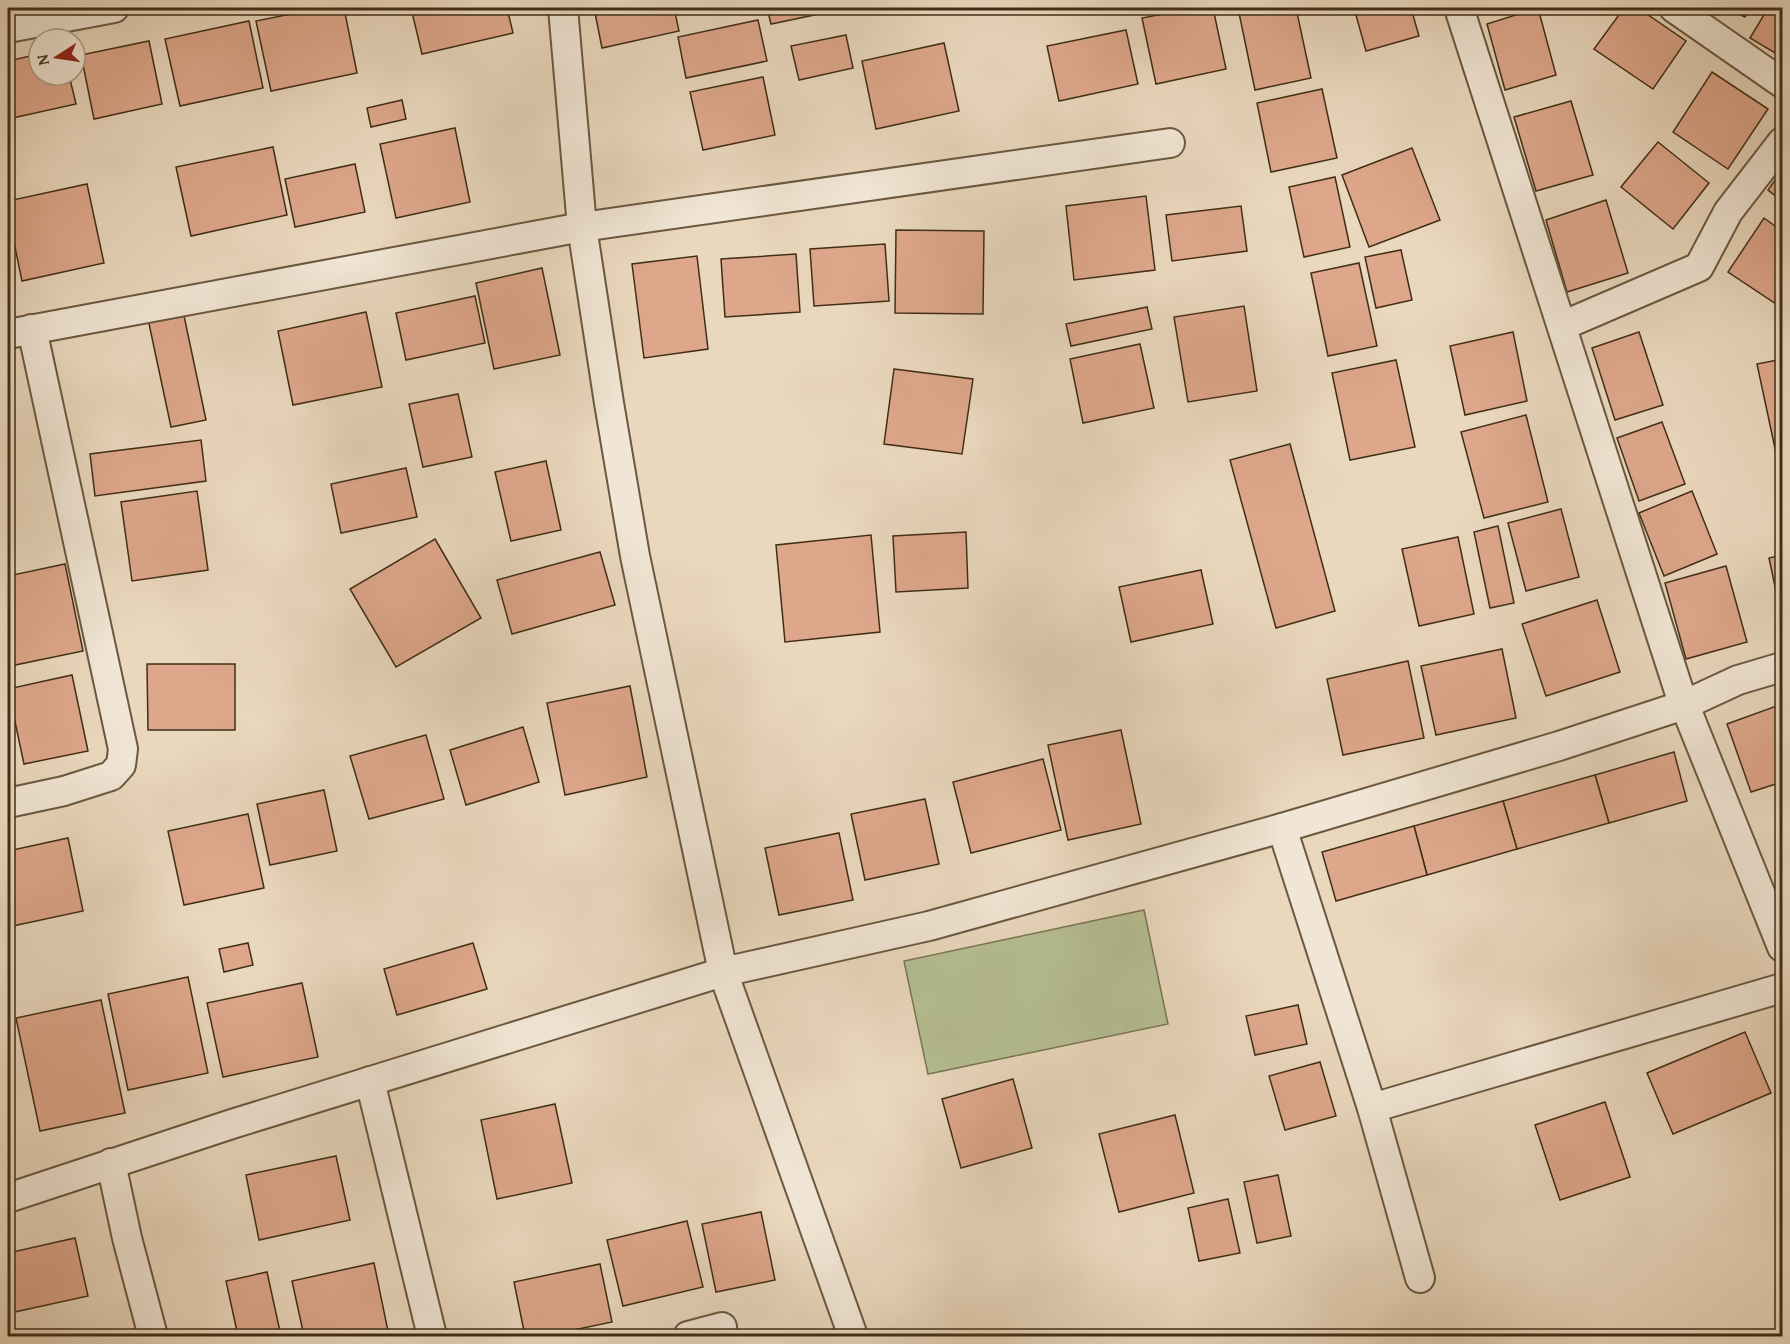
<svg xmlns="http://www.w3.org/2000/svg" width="1790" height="1344" viewBox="0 0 1790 1344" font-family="'Gentium Book Plus',serif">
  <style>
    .green { fill: #b5bf93; stroke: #7a7654; stroke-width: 1.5 }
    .building { fill: #dea78c; stroke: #402e16; stroke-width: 1.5 }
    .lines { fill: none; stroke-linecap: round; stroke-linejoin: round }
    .minor-casing { stroke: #6a5840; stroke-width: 32 }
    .minor { stroke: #f1e6d5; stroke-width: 28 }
  </style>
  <rect width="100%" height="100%" fill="#ead8be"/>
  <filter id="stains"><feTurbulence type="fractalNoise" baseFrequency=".00333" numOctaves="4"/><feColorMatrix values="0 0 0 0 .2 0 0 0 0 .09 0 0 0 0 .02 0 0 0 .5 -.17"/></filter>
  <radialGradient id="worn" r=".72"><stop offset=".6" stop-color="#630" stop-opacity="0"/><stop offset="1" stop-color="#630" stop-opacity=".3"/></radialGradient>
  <path class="green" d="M1144,910L1168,1024L928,1074L904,961Z"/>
  <g class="building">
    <path d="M320,8H344L357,73L271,91L256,21Z"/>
    <path d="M411,8H507L513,33L422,54Z"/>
    <path d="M594,8H674L679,31L602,48Z"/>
    <path d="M767,8H848L771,24Z"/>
    <path d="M1194,8H1213L1226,69L1156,84L1142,18Z"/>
    <path d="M1238,8H1296L1311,78L1255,90Z"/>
    <path d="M1354,8H1411L1419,36L1366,51Z"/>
    <path d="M1538,8L1556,75L1505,90L1487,24Z"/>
    <path d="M1624,8H1638L1686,41L1653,89L1594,49Z"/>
    <path d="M1726,8H1750L1745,17Z"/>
    <path d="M1768,8H1782V57L1750,38Z"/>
    <path d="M758,20L767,61L686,78L678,37Z"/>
    <path d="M249,21L263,88L180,106L165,39Z"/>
    <path d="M1126,30L1138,84L1059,101L1047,46Z"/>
    <path d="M846,35L853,68L799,80L791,46Z"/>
    <path d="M149,41L162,104L94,119L81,55Z"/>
    <path d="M944,43L959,111L876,129L862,61Z"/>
    <path d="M39,54V75H69L76,104L8,119V61Z"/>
    <path d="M1712,72L1768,109L1728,169L1673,132Z"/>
    <path d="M763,77L775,135L703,150L690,92Z"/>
    <path d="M1322,89L1337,158L1271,172L1257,103Z"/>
    <path d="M402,100L406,119L371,127L367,108Z"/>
    <path d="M1571,101L1593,175L1536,191L1514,117Z"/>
    <path d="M455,128L470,202L396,218L380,144Z"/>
    <path d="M1658,142L1709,183L1673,229L1621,187Z"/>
    <path d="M273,147L287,215L191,236L176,167Z"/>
    <path d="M1412,148L1440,220L1369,247L1342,175Z"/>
    <path d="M355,164L365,212L295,227L285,179Z"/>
    <path d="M1782,170V201L1768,190Z"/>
    <path d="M1335,177L1350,247L1304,257L1289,187Z"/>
    <path d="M87,184L104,263L22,281L8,213V201Z"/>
    <path d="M1146,196L1155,270L1074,280L1066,206Z"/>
    <path d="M1606,200L1628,273L1567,292L1546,220Z"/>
    <path d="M1241,206L1247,251L1172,261L1166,215Z"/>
    <path d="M1764,218L1782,231V308L1728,272Z"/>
    <path d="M896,230L984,231L983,314L895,313Z"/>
    <path d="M885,244L889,301L814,306L810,249Z"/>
    <path d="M1401,250L1412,300L1376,308L1365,257Z"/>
    <path d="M796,254L800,312L725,317L721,259Z"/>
    <path d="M697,256L708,349L644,358L632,264Z"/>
    <path d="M1359,263L1377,346L1328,356L1311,273Z"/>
    <path d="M542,268L560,355L494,369L476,283Z"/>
    <path d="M475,296L485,343L406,360L396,313Z"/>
    <path d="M1244,306L1257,391L1188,402L1174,317Z"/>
    <path d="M1147,307L1152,329L1071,346L1066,324Z"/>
    <path d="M183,311L206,420L171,427L148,319Z"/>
    <path d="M366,312L382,387L293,405L278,331Z"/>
    <path d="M1513,332L1527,401L1465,415L1450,346Z"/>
    <path d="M1639,332L1663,405L1615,420L1592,348Z"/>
    <path d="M1140,344L1154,408L1083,423L1070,359Z"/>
    <path d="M1782,359V451L1776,453L1757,364Z"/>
    <path d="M1396,360L1415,447L1350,460L1332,373Z"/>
    <path d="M894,369L973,379L962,454L884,444Z"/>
    <path d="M458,394L472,457L423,467L409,404Z"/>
    <path d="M1526,415L1548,502L1484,518L1461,432Z"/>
    <path d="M1662,422L1685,484L1639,501L1617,438Z"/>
    <path d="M201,440L206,481L95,496L90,454Z"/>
    <path d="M1290,444L1335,611L1276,628L1230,460Z"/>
    <path d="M546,461L561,530L511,541L495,472Z"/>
    <path d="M406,468L417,517L341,533L331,484Z"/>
    <path d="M197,491L208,570L132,581L121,502Z"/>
    <path d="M1692,491L1717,554L1664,576L1639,513Z"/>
    <path d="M1561,509L1579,577L1526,591L1508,523Z"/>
    <path d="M1498,526L1514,603L1490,608L1474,532Z"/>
    <path d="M966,532L968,588L896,592L893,536Z"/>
    <path d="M871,535L880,632L785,642L776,545Z"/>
    <path d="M1458,537L1474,614L1419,626L1402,549Z"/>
    <path d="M435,539L481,618L396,667L350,589Z"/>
    <path d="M600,552L615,605L512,634L497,580Z"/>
    <path d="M1782,555V620L1769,558Z"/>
    <path d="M65,564L83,651L15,665L8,632V576Z"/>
    <path d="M1726,566L1747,642L1686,659L1665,583Z"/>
    <path d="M1201,570L1213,624L1131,642L1119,587Z"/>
    <path d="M1597,600L1620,672L1546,696L1522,624Z"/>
    <path d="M1502,649L1516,718L1436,735L1421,666Z"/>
    <path d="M1408,661L1424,738L1343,755L1327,679Z"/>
    <path d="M147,664H235V730H148Z"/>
    <path d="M72,675L88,751L24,764L8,689Z"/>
    <path d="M630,686L647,777L565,795L547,703Z"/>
    <path d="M1782,704V782L1751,792L1727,724Z"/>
    <path d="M523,727L539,782L466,805L450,750Z"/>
    <path d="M1121,730L1141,824L1068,840L1048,745Z"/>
    <path d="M426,735L444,799L369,819L350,756Z"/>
    <path d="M1674,752L1687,801L1609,823L1595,775Z"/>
    <path d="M1043,759L1061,830L971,853L953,782Z"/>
    <path d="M1595,775L1609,823L1517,849L1503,801Z"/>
    <path d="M324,790L337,851L270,865L257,804Z"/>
    <path d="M925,799L939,864L865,880L851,814Z"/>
    <path d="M1503,801L1517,849L1427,875L1414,826Z"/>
    <path d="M248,814L264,888L184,905L168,831Z"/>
    <path d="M1414,826L1427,875L1336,901L1322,852Z"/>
    <path d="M839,833L853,900L779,915L765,848Z"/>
    <path d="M68,838L83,911L8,927V851Z"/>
    <path d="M1782,867V888L1776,870Z"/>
    <path d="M248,943L253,965L224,972L219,949Z"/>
    <path d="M473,943L487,989L397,1015L384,969Z"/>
    <path d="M188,977L208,1073L128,1090L108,994Z"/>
    <path d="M302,983L318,1057L223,1077L207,1003Z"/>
    <path d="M101,1000L125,1113L40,1131L16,1018Z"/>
    <path d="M1298,1005L1307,1044L1255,1055L1246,1016Z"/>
    <path d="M1745,1032L1771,1093L1673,1134L1647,1073Z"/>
    <path d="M1320,1062L1336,1116L1285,1130L1269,1076Z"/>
    <path d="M1013,1079L1032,1148L961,1168L942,1099Z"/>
    <path d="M1605,1102L1630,1177L1560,1200L1535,1125Z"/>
    <path d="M555,1104L572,1183L497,1199L481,1120Z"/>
    <path d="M1175,1115L1194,1193L1119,1212L1099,1134Z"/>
    <path d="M336,1156L350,1220L259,1240L246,1175Z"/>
    <path d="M1278,1175L1291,1236L1257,1243L1244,1182Z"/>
    <path d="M1228,1199L1240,1253L1199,1261L1188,1208Z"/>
    <path d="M761,1212L775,1280L716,1292L702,1224Z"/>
    <path d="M687,1221L703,1287L623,1306L607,1240Z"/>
    <path d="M75,1238L88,1296L10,1313L8,1302V1253Z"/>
    <path d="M374,1263L389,1336H304L292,1281Z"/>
    <path d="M600,1264L612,1322L545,1336H525L514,1282Z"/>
    <path d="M267,1272L281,1336H238L226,1281Z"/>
  </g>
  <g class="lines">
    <defs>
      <g id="minor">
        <path d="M563,8L582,227L609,403L635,556L723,972L853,1336"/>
        <path d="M1459,8L1679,691L1782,947"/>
        <path d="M1674,8L1782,83"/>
        <path d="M8,28L114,8"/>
        <path d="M1562,326L1699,267L1728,212L1782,142"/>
        <path d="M8,334L582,227L1170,143"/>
        <path d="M8,803L64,791L111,776L121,765L123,749L32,329"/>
        <path d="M1282,828L1372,1108L1420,1278"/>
        <path d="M370,1081L432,1336"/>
        <path d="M1372,1108L1782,988"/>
        <path d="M111,1163L127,1238L153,1336"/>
        <path d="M8,1198L232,1124L723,972L929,926L1282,828L1559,746L1684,705L1738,680L1782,667"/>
        <path d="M688,1336L722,1327"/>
      </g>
    </defs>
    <use href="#minor" class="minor-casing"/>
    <use href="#minor" class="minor"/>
  </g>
  <rect width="1790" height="1344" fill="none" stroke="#ead8be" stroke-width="30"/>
  <rect x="9" y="9" width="1772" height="1326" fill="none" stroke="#402e16" stroke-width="3"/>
  <rect x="15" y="15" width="1760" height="1314" fill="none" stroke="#402e16" stroke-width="1.5"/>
  <g transform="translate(57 57) rotate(258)"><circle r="28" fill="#f1e6d5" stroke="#aa9c89" stroke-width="1.5"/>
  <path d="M0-4.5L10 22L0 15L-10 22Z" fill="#8f2418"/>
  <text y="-9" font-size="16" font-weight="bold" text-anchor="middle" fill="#402e16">N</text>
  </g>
  <rect width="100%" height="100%" filter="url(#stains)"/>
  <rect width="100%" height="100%" fill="url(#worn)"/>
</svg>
